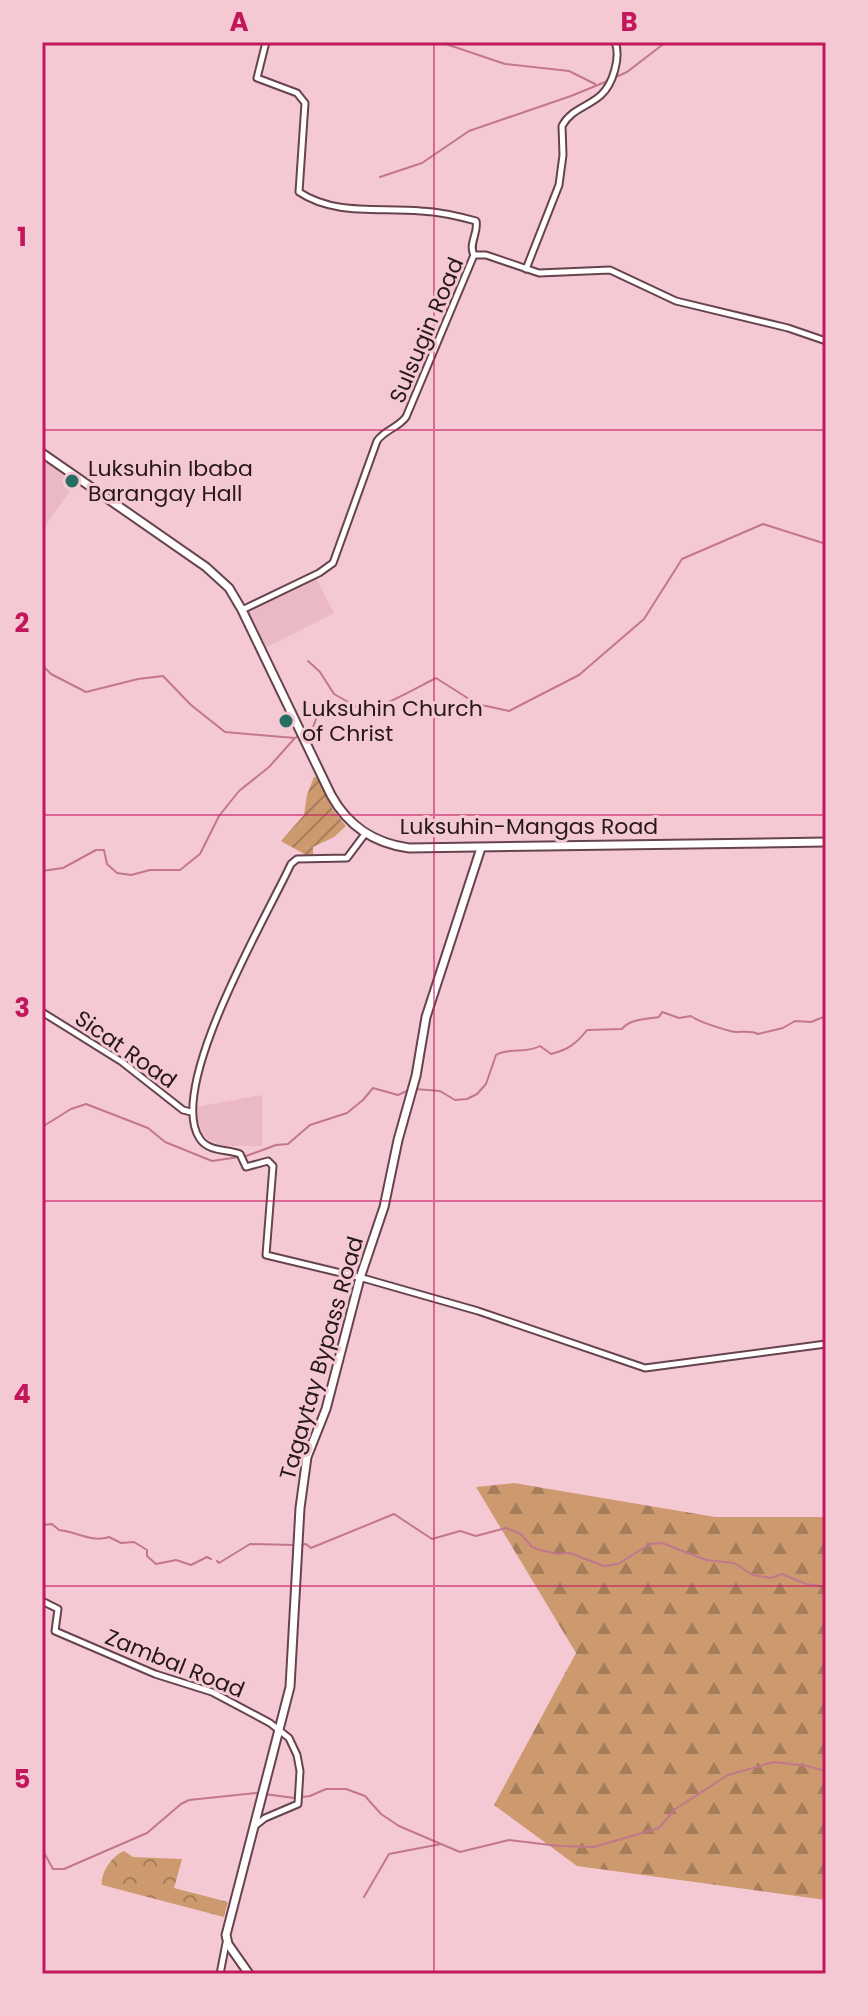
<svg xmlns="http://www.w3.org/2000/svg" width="868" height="2016" viewBox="0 0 868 2016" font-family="Poppins,sans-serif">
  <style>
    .built { fill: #ebb8c5 }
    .forest { fill: url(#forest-firs) }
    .park { fill: url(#park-crowns) }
    .garden { fill: url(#garden-furrows) }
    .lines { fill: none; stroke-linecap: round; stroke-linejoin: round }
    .stream { stroke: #c2778c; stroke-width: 2 }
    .minor-casing { stroke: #67444d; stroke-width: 9 }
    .major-casing { stroke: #67444d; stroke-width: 11 }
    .minor { stroke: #fff; stroke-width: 5 }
    .major { stroke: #fff; stroke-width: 7 }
    .grid { fill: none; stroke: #c2185b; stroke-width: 2; stroke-opacity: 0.55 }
    .poi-dot { fill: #266d62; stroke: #f5c9d4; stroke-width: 3 }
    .labels { text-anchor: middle; stroke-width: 6; stroke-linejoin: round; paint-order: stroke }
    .street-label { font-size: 22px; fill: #27181c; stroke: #f5c9d4 }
    .poi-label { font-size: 22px; fill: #27181c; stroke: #f5c9d4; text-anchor: start }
    .neatline { fill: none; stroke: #c2185b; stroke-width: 3 }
    .grid-label { font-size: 26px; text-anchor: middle; font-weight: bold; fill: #c2185b }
  </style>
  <defs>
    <pattern id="forest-firs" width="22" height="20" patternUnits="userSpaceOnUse" patternTransform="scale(2)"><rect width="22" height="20" fill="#cd9a6f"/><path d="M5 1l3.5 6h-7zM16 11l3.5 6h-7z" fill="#a67d5a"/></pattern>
    <pattern id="park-crowns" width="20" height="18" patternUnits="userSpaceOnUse" patternTransform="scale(2)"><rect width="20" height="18" fill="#cd9a6f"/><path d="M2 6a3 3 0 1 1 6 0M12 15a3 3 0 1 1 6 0" fill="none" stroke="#a67d5a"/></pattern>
    <pattern id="garden-furrows" width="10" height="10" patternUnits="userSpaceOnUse" patternTransform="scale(2)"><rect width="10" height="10" fill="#cd9a6f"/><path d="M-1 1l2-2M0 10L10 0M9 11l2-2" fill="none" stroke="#a67d5a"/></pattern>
  </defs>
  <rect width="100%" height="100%" fill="#f5c9d4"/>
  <g class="built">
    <path d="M42,459L67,475L65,479L74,485L43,529Z"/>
    <path d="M316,578L334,613L265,648L247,611Z"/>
    <path d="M262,1095V1146H224L209,1140L203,1134L196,1115V1107Z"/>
  </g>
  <path class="forest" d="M514,1483L715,1517H826V1900L577,1866L494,1805L576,1653L476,1487Z"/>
  <path class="park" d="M124,1851L133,1857L182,1859L174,1888L228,1902L224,1917L102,1885C100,1873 113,1855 124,1851Z"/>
  <path class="garden" d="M314,777H317L333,810L346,826L334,837L313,847V859L281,841L304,815L307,795Z"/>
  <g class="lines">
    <g class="stream">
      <path d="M440,42L505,64L569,71L595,84"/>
      <path d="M616,77L627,72L666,42"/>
      <path d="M380,177L422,163L469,131L571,96L610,80"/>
      <path d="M308,661L320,672L334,694L362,710"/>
      <path d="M42,665L51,674L86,692L138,679L163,676L191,705L225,732L295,738L300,735"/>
      <path d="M305,732L313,727L318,714C328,713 335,713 344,714C369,716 414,689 436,678L477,704L509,711L579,675L644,619L682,559L763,524L826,544"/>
      <path d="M42,871L63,868L96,850H104L107,864L117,873L131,875L150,870H180L200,854L219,816L239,791L269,767L294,739"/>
      <path d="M415,1089L440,1091L455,1100L467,1099L477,1094L486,1084L496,1055C510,1047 526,1054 540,1046L551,1054C568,1050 577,1043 587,1030L622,1029C629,1019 647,1019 659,1017L662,1012L679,1018L691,1016C702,1024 718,1027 730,1031C740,1034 748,1029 758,1034L783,1028L795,1021L811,1022L826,1016"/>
      <path d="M42,1127L71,1109L86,1104L148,1128L165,1142L212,1161L246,1156L276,1145L288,1144L310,1125L347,1113L363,1100L373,1088L398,1095L409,1090"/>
      <path d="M42,1525L52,1524L59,1530C75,1531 92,1543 109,1537L121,1543L134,1542L147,1550V1556L156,1564L176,1560L191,1565L207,1557L211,1559"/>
      <path d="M300,1545L306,1544L311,1548L394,1514L432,1539L460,1531L476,1536L506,1528L521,1534L532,1547L540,1550L558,1554L570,1553L604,1566L618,1564L650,1544L662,1543L706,1560L734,1563L753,1575L771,1578L782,1574L806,1584L826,1587"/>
      <path d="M217,1561L219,1563L250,1544L294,1545"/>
      <path d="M42,1849L53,1869H64L147,1833L181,1804L189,1800L256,1793L295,1798L310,1796L326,1789H346L365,1796L381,1814L399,1826L441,1844"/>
      <path d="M364,1897L389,1854L441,1844L460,1852L509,1840L559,1846L594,1847L659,1828L674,1810L728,1775L774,1762L807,1766L826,1771"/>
    </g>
    <defs>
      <g id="minor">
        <path d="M266,42L257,78L297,93L305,103L299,192C335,216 380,207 421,211C440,212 458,216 476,221C479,232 468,244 474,255"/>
        <path d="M526,269L559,185L563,155L562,126C571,109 588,107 601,95C613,84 621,57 615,42"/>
        <path d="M242,610L319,573L333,563L377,441C384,430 398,428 406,417L474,255H486L539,273L610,270L676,301L788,328L826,341"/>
        <path d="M365,834L347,858L297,859L291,864C267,916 165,1089 200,1139C209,1152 227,1149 240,1154L246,1167L268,1161L273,1166L266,1255L366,1279L478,1311L645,1368L826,1344"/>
        <path d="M42,1012L122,1062L183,1110L191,1112"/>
        <path d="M42,1601L58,1609L55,1631L155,1674L212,1692L270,1723L289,1738L297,1755L300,1771L298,1804L265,1818L256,1825"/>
        <path d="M220,1974L226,1943"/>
      </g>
      <g id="major">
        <path d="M42,453L206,567L229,588L242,610L331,795C348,826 373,843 409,848L826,842"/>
        <path d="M249,1974L228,1944L226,1935L290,1687L300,1508L307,1457L326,1409L360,1278L384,1207L398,1140L416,1076L426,1017L481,848"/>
      </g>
    </defs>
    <use href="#minor" class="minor-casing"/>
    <use href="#major" class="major-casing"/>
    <use href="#minor" class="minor"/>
    <use href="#major" class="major"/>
  </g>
  <path class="grid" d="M434,42V1974M42,430H826M42,815H826M42,1201H826M42,1586H826"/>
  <g class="poi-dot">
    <circle cx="72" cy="481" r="8"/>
    <circle cx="286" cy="721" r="8"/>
  </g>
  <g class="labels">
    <g class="street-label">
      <text transform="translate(426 330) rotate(-67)" y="8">Sulsugin Road</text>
      <text x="529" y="834">Luksuhin-Mangas Road</text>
      <text transform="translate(126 1049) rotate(35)" y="8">Sicat Road</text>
      <text transform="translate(321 1358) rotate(-74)" y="8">Tagaytay Bypass Road</text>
      <text transform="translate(175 1663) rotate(22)" y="8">Zambal Road</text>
    </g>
    <g class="poi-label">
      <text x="88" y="476">Luksuhin Ibaba<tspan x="88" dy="25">Barangay Hall</tspan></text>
      <text x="302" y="716">Luksuhin Church<tspan x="302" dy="25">of Christ</tspan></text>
    </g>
  </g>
  <rect width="868" height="2016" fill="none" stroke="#f5c9d4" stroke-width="88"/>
  <rect x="44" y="44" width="780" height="1928" class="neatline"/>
  <g class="grid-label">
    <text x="239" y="31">A</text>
    <text x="629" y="31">B</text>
    <text x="22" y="246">1</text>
    <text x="22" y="632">2</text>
    <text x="22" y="1017">3</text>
    <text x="22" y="1403">4</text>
    <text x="22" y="1788">5</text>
  </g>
</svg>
